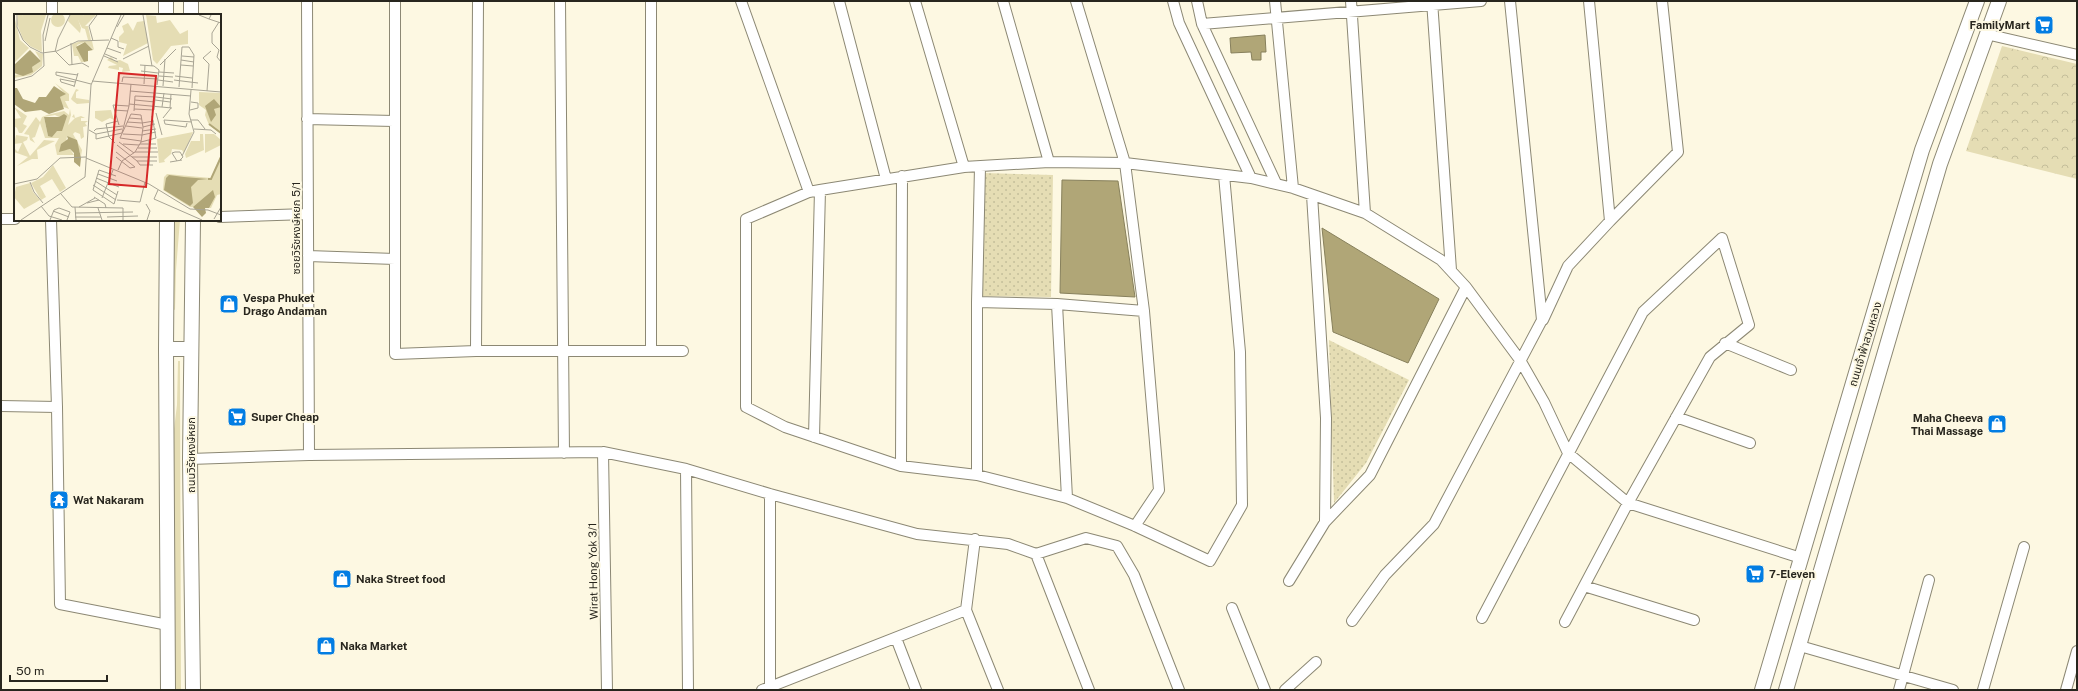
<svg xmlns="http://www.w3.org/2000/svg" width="2078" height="691" font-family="'Public Sans','Noto Sans Thai',sans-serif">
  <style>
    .grass { fill: #e5ddb4 }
    .forest { fill: url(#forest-crowns) }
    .park { fill: url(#park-dots) }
    .water { fill: #b0a677; stroke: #87805c }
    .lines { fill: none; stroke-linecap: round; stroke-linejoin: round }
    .street-casing { stroke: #8c8874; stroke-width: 12 }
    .secondary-casing { stroke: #8c8874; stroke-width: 16 }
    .street { stroke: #fff; stroke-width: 10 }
    .secondary { stroke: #fff; stroke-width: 14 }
    .labels { text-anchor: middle; stroke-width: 4; stroke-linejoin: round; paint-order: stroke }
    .poi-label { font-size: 11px; font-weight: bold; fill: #28261e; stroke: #fdf8e2; text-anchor: start }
    .street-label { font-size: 11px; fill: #28261e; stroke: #fdf8e2 }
    .inset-river { fill: none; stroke: #b0a677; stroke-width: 2 }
    .inset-road { fill: none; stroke: #a8a494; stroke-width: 1 }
    .view { fill: #d62828; fill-opacity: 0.15; stroke: #d62828; stroke-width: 2 }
    .inset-edge { fill: none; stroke: #28261e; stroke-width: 2 }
  </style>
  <defs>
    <pattern id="forest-crowns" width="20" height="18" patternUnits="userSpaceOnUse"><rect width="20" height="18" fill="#e5ddb4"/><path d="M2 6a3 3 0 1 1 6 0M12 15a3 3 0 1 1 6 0" fill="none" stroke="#c4be9a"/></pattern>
    <pattern id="park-dots" width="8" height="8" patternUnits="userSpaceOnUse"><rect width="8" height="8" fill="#e5ddb4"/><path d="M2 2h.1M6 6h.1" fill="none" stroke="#c4be9a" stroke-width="1.8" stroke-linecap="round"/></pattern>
  </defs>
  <rect width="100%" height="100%" fill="#fdf8e2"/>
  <path class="grass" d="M173,220H180L176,270L175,310L173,309Z
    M178,361H180L181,690H174L173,437L177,405Z"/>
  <path class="forest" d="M2002,46L2077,64V179L1966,151Z"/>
  <path class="park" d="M984,173L1053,175L1051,297L982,296Z
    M1329,340L1409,380L1366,463L1334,503Z"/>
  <path class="water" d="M1265,35L1266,52H1261V60H1252L1251,52L1231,53L1230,38Z
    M1062,180L1118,181L1135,297L1060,293Z
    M1322,228L1439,299L1408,363L1333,332Z"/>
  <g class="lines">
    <defs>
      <path id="street" d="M307,1L309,455
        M395,1V354L476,351H683
        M560,1L564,453
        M651,1V351
        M741,1L809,192
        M839,1L886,179
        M915,1L964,167
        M1003,1L1049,162
        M1076,1L1125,163L1144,311L1159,490L1135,526
        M1173,1L1179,23L1251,178
        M1197,1L1202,24L1276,183
        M1275,1L1293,188
        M1351,1L1365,213
        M1432,1L1451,270
        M52,15V1
        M1202,24L1481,1
        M1986,34L2077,55
        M307,119L394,121
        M1224,175L1240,352L1242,505L1210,561L1135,526L1067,498L977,475L901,466L785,427L746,407V219L809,192L820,190L964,167L1049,162L1125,163L1251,178L1293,188L1365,213L1441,260L1466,287L1520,360L1544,402L1568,453L1628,503L1801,558
        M1312,195L1326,418L1325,522
        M220,217L307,214
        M1,219H15
        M51,220L57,407L60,604L168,625
        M1610,221L1678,152L1662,1
        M308,256L395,259
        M977,302L1057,304L1144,311
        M1057,304L1067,498
        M1543,320L1568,266L1610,221L1589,1
        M1725,343L1791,370
        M476,351L478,1
        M1,406L57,407
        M1676,417L1750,443
        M814,437L820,190
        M603,452L607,690
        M190,459L309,455L603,452L686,469L770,494L917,534L1008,544L1036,554L1086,538L1117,546L1134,575L1179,690
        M901,466L902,176
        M686,469L688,690
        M977,475V302L980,167
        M770,494V686
        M975,539L966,610L998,690
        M1036,554L1089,690
        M1289,581L1325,522L1370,475L1466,287
        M1584,586L1694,620
        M1232,608L1265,690
        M1482,618L1643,312L1722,238L1749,325L1710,357L1628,503L1565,622
        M1352,621L1385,575L1434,524L1542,320L1510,1
        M896,638L916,690
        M1800,646L1953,690
        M762,690L966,610
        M1285,690L1316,662
        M1899,690L1929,580
        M1983,690L2024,547
        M2066,690L2077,651"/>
      <path id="secondary" d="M166,1V15
        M191,1V15
        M167,220L166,349L168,690
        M193,220L190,459L193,690
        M166,349H191
        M1762,690L1922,150L1977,1
        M1786,690L1940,164L1999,1"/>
    </defs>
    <use href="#street" class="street-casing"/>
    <use href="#secondary" class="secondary-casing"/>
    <use href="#street" class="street"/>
    <use href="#secondary" class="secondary"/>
  </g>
  <defs>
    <symbol id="supermarket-square" viewBox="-11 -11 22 22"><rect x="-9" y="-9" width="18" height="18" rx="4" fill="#027de3" stroke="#fdf8e2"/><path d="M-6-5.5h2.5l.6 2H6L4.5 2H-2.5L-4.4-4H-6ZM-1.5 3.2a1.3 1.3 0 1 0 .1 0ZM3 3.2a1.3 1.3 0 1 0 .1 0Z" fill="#fff"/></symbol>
    <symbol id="shop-square" viewBox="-11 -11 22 22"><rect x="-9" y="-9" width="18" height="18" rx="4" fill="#027de3" stroke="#fdf8e2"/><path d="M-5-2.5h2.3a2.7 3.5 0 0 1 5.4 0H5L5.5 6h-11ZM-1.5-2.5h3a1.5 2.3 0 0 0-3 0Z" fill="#fff"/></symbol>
    <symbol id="temple-square" viewBox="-11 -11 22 22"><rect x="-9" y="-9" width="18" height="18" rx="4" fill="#027de3" stroke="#fdf8e2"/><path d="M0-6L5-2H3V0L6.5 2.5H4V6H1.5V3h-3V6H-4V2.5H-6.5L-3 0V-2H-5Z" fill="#fff"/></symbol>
  </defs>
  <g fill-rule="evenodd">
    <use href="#supermarket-square" x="2033" y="14" width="22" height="22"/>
    <use href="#shop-square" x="218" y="293" width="22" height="22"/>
    <use href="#supermarket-square" x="226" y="406" width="22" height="22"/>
    <use href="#shop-square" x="1986" y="413" width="22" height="22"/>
    <use href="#temple-square" x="48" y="489" width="22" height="22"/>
    <use href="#supermarket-square" x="1744" y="563" width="22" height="22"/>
    <use href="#shop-square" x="331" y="568" width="22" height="22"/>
    <use href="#shop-square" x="315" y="635" width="22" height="22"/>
  </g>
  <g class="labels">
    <g class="poi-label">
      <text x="2030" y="29" text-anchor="end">FamilyMart</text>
      <text x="243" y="302">Vespa Phuket<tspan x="243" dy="13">Drago Andaman</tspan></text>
      <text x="251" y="421">Super Cheap</text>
      <text x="1983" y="422" text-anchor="end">Maha Cheeva<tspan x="1983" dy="13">Thai Massage</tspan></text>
      <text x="73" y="504">Wat Nakaram</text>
      <text x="1769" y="578">7-Eleven</text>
      <text x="356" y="583">Naka Street food</text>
      <text x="340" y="650">Naka Market</text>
    </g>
    <g class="street-label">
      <text transform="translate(296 228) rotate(-90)" y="4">ซอยวิรัชหงษ์หยก 5/1</text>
      <text transform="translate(1865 344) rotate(-73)" y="4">ถนนเจ้าฟ้าสวนหลวง</text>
      <text transform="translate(191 455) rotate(-90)" y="4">ถนนวิรัชหงษ์หยก</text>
      <text transform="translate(593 571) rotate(-91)" y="4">Wirat Hong Yok 3/1</text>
    </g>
  </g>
  <g transform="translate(14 14)">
    <rect width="207" height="207" fill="#fdf8e2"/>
    <path d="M37 6a7 7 0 1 1 14 0a7 7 0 1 1-14 0ZM8,1H32L27,17L28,38L16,32L9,25L13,13ZM70,1H82L71,12H74L77,26H74L71,15L68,14L63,4ZM132,1L142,2L143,9L156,6L166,20L174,16V30L157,32L143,50L139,46ZM130,7L134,29L109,42L113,30L105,28V23L110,18L108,12L114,9L119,17L123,8ZM39,151L52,174L46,178L38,165L26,172L32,183L27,186L17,169L29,163ZM16,169L19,178L26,186L10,195L0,183L2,173Z" fill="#e5ddb4"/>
    <path d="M0,1L6,26L15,34L0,49ZM4,1H8L13,9V20L9,25L3,10ZM56,1H70L64,5L67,14L66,19L54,7ZM67,27H78L80,36L71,28L63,31L70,48H67L64,42H60L58,30ZM21,37L29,40L28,52L17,61L0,64V61L18,58V53L27,47ZM97,43L101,47L106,46L114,50L116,57L108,58L109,54L105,53V56L94,54L95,52L103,51L93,46ZM41,69L55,80V87H51L55,95L47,92L46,83L51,80ZM62,75L65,76L62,78V84L75,86V89L63,90L59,87L57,85ZM0,93L13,102L9,110L13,112L8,119H5L3,114L0,112V105L7,104ZM56,95L57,101L54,111L61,104L58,103L60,100L61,104L67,102L71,104H67V107H74L71,109L73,112L69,113L70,123L67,125L66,120L61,118L59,120L68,136L67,142L63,130L53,122L51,136L56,135L60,141H43L41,131L45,124H31L26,109L21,123L18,124L21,129L16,126L15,121L10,120L22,103L26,108L28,103L33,101L50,97L55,101ZM41,101L45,103L34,122L30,103ZM97,96L100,106L96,104L88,108L81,104V97ZM179,118L170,139L168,136L158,135L157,140L150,146L151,148L145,149L143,125ZM186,120H189L190,136L172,144L171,140L177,127H186ZM191,120H200L207,126V131L191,139ZM2,121L14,123L13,126L9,128L16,142L30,126L41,127L23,136L24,145H18L3,152L14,143L0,138V134L4,138L8,129L0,130Z" fill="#e5ddb4" fill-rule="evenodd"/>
    <path d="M185,78L207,79V120L195,111L191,101L192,96L185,91ZM207,141V180L203,181L197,194L176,193L149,176L150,163L153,160L197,164Z" fill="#e5ddb4"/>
    <path d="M71,28L79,36L74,37V47L70,48L62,33ZM16,36L27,47L18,53L19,58L9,62L0,59V51ZM40,72L52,80L46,83L50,95L35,100L27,96L11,98L0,90V74H3L9,85L21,89L25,83H32ZM200,85L207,93L200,95L202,101L197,108L191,92ZM50,100L53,102L48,117H43L38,123L34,122L30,103H45ZM53,122L63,126L67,144L66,153L60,148V139L56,135L45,138L47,130L54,125ZM155,161L170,163L194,165L184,166L177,173L179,189L176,192L150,176L152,164ZM199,176L201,183L195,194H191L192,199L188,203L179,193Z" fill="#b0a677"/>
    <path class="inset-river" d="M195,110L207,119M194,165H197L207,143"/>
    <path class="inset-road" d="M3,1V13L9,26L16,33L28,39L43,37L64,27L95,26M129,1L138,52M185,1L195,5L197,1M195,5L207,9M205,8L198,19V29L205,36L203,43L207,48M103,13L110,1M97,24L104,27V33L110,35M31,27L36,4M79,27L75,12L83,1M57,29L58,51M93,34L107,39M41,38L44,25L56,1M42,38L55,51L68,49L75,53M91,40L103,45M90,42L104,48M168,42L180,43M109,45L135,32M167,46L180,48M126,51L140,52L145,56L143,71M146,51L162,35M167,51L179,52M127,57L144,59M42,58V61L77,70M42,58L64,61M145,58L160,59M145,62L159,63M161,62L178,64M46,65L47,68L60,72M46,65L61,68M144,66L159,68M160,66L184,69M0,67L18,62L30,52L29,21L34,1M78,67L207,78M108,68L109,63L144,65M130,70L131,51M149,72L151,45M60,73L64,59M165,73L168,33H175L180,41L178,74M116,77L177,82M193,77L195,50L189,44L197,37M142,83L158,85M121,86L141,88M141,86L156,88M115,90L158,94M148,93L150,79M156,94L157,80M120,95L140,96L142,73M100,96L114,97M176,96L184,94V89L177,88M120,97L121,82L142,83M142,99L148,121M115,104L128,105M149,104L157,94M177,106H184L191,115M113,108L128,109M128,109L140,107M173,109L172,113L151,110L150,106L178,108M105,111L99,91L115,92M112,112L128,114M129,113L141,110M180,115L197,116L202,120M75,116L82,120L108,115M80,117L82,115L109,112M128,117L142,115M82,120V125L108,119L115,92L117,70M109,120L128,121L142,118M105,128L120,139M127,128L142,124L138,102M101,129L95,123L92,110L104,107M109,130L125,131M126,130H142M103,131L118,143H143M124,134H143M121,138H144M168,142L180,118L175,100L177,76M102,143L116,154L121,153L102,138M118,143L123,147H143M72,144L135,170L176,195L194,196L207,201M123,147L126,151H139M163,147L158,139L161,138H166L169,143L166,146M156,148L168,146M135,151V126M104,156L108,147L121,138L127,128L128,121L129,113L127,101L117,100L106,124L127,127M84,160L103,167M102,162L85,156L79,176L100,190L104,177M82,164L105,173M81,167L103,181M16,168L20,178L29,189M0,170L23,165L46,144L72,143M79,171L102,186M144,176L140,185L188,206M47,180L58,193L109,194V206M80,183L91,190L92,194M88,184L99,156M103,186L126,188L131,168M73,189L85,186M132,190L136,197L133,206M27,192L35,202L48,206M61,193L62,206M65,193L81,184M84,194L88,206M39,197L55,203M61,199L119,198M61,203H87M93,203L124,202M200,205L207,193M7,206L71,163L77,71L107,1M36,206L40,196L45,194L56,198L53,206"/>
    <path class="view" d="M105,59L142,62L132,173L95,170Z"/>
    <rect width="207" height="207" class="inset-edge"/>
  </g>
  <rect width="2078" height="691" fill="none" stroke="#28261e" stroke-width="4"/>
  <path d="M10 675v6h97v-6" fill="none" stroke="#28261e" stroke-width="2"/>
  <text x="16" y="675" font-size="12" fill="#28261e" stroke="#fdf8e2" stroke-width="3" paint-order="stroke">50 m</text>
</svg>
